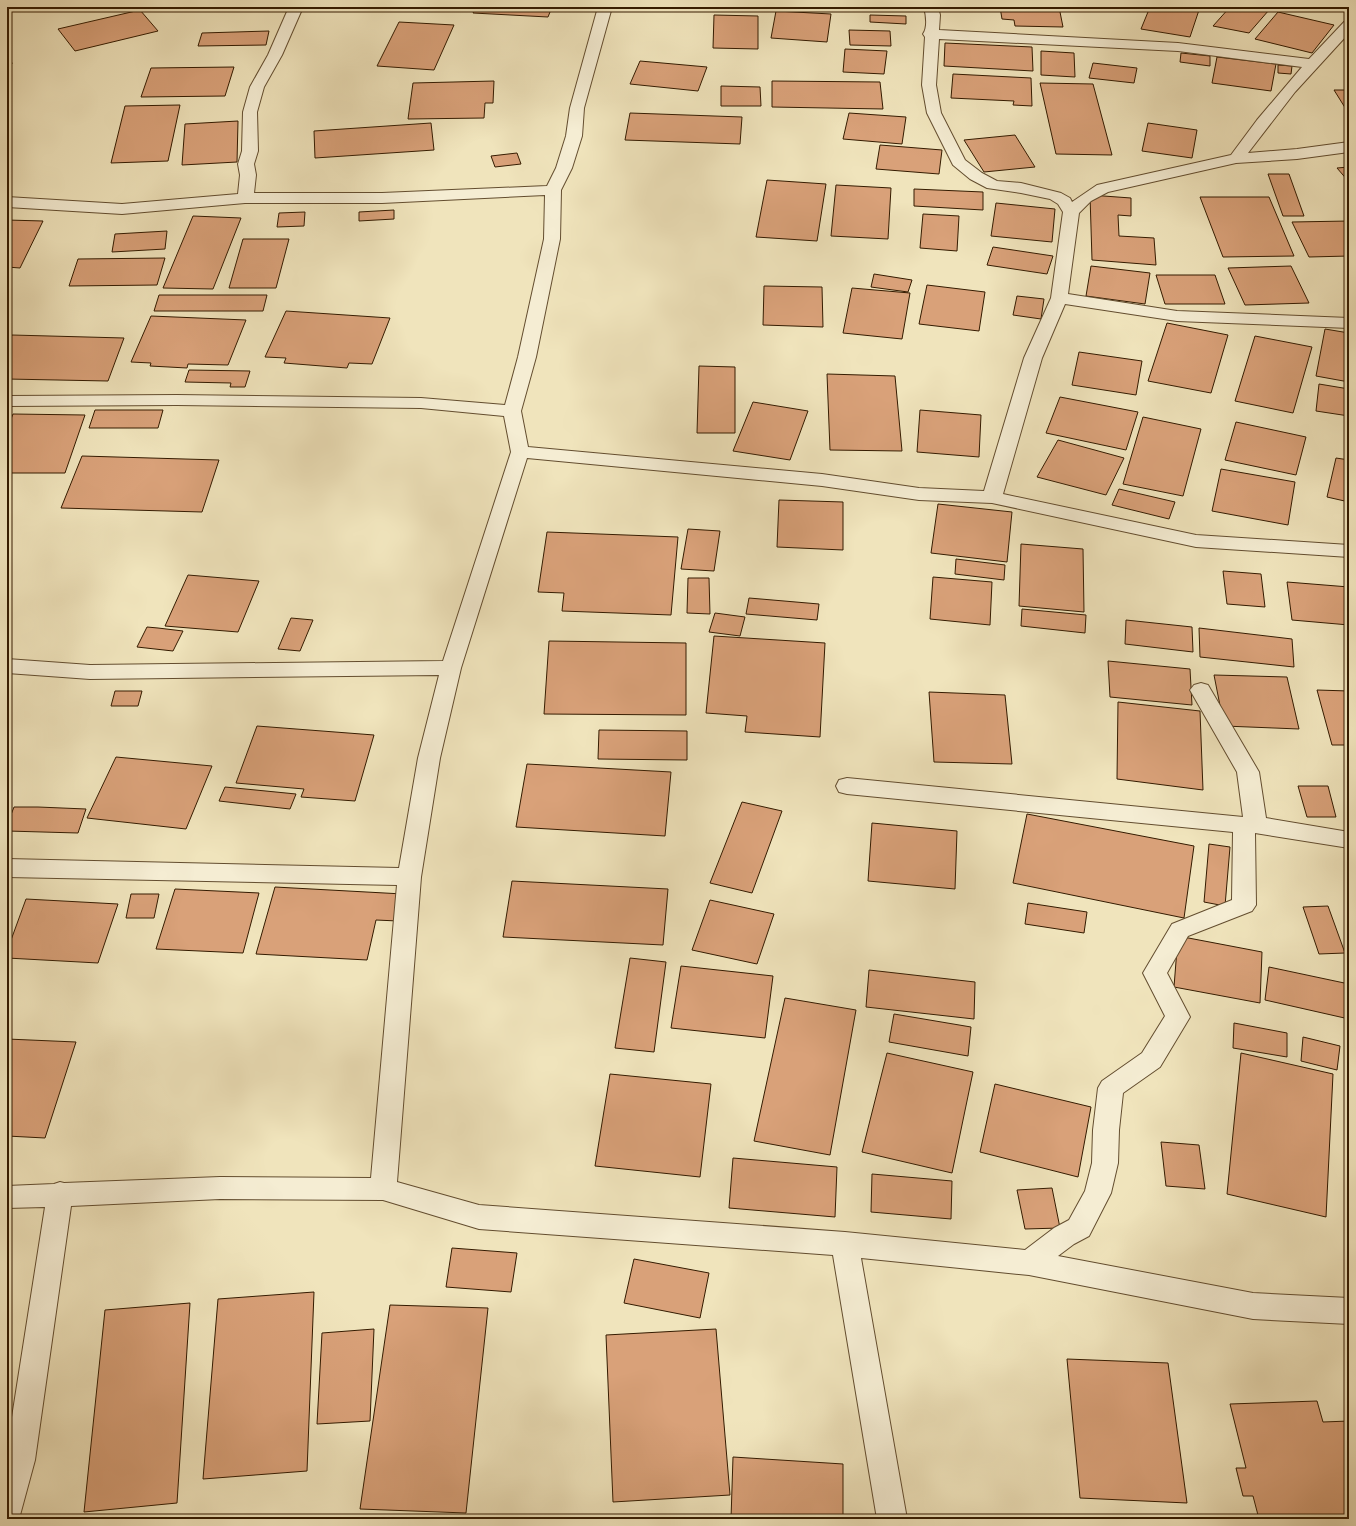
<svg xmlns="http://www.w3.org/2000/svg" width="1356" height="1526" font-family="Vollkorn,serif">
  <style>
    .building { fill: #d9a179; stroke: #341b00 }
    .lines { fill: none; stroke-linecap: round; stroke-linejoin: round }
    .minor-casing { stroke: #634d2f; stroke-width: 2 }
    .minor { fill: #f5edd3; fill-rule: evenodd }
  </style>
  <rect width="100%" height="100%" fill="#f0e4bc"/>
  <filter id="stains"><feTurbulence type="fractalNoise" baseFrequency=".005" numOctaves="4"/><feColorMatrix values="0 0 0 0 .2 0 0 0 0 .09 0 0 0 0 .02 0 0 0 .5 -.17"/></filter>
  <radialGradient id="worn" r=".72"><stop offset=".6" stop-color="#630" stop-opacity="0"/><stop offset="1" stop-color="#630" stop-opacity=".3"/></radialGradient>
  <path class="building" d="M476,7H552L548,17L473,13Z
    M1000,7H1059L1063,27L1015,26L1014,20L1002,19Z
    M1150,7H1200L1190,37L1141,29Z
    M1230,7H1259L1269,10L1249,33L1213,26Z
    M140,10L158,31L75,51L58,29Z
    M776,11L831,14L827,42L771,38Z
    M1278,12L1334,25L1312,53L1255,39Z
    M714,15L758,16V49L713,48Z
    M870,15L906,16V24L870,22Z
    M399,22L454,25L434,70L377,66Z
    M849,30L890,31L891,46L850,45Z
    M269,31L266,45L198,46L202,33Z
    M7,40L12,64L7,65Z
    M945,43L1032,47L1033,71L944,66Z
    M845,49L887,51L884,74L843,72Z
    M1041,51L1074,53L1075,77L1041,75Z
    M1181,53L1210,56V66L1180,62Z
    M1217,57L1276,64L1271,91L1212,83Z
    M640,61L707,67L698,91L630,84Z
    M1093,63L1137,68L1134,83L1089,78Z
    M1278,65L1292,66L1291,74L1278,73Z
    M234,67L225,96L141,97L151,68Z
    M953,74L1031,78L1032,106L1013,105L1014,101L951,98Z
    M494,81L493,103H485L484,118L408,119L413,83Z
    M772,81L880,82L883,109L772,107Z
    M1040,83L1093,84L1112,155L1056,154Z
    M721,86L760,87L761,106H721Z
    M1334,90H1349V114Z
    M180,105L168,161L111,163L125,106Z
    M630,113L742,117L740,144L625,140Z
    M849,113L906,117L902,144L843,139Z
    M238,121L237,162L182,165L185,124Z
    M431,123L434,150L315,158L314,131Z
    M1148,123L1197,130L1192,158L1142,151Z
    M1015,135L1035,167L984,172L964,140Z
    M880,145L942,150L939,174L876,169Z
    M517,153L521,164L495,167L491,156Z
    M1349,167V182L1337,168Z
    M1268,174H1289L1304,216H1283Z
    M767,180L826,184L817,241L756,237Z
    M836,185L891,188L888,239L831,236Z
    M914,189L983,192V210L914,206Z
    M1090,195L1131,198V216L1118,215L1119,236L1154,238L1156,265L1092,260Z
    M1200,197H1269L1294,256L1223,257Z
    M996,203L1055,209L1052,242L991,236Z
    M394,210V219L359,221V212Z
    M305,212L304,226L277,227L279,213Z
    M923,214L959,216L957,251L920,248Z
    M193,216L241,218L213,289L163,288Z
    M7,220L43,221L20,268L7,267Z
    M1349,221V256L1309,257L1292,222Z
    M167,231L165,249L112,252L115,234Z
    M243,239H289L276,288H229Z
    M993,247L1053,256L1047,274L987,265Z
    M165,258L157,285L69,286L78,259Z
    M1091,266L1150,273L1145,304L1086,296Z
    M1291,266L1309,303L1245,305L1228,268Z
    M874,274L912,280L908,292L871,287Z
    M1156,275H1215L1225,304H1165Z
    M927,285L985,292L979,331L919,324Z
    M764,286L822,287L823,327L763,325Z
    M852,288L910,293L902,339L843,333Z
    M159,295H267L263,311H154Z
    M1017,296L1044,299L1041,319L1013,315Z
    M286,311L390,318L372,364L349,363L347,368L284,363L286,358L265,357Z
    M151,316L246,320L228,365L188,364L187,368L150,366L151,363L131,362Z
    M1167,323L1228,335L1211,393L1148,381Z
    M1325,329L1349,333V382L1316,376Z
    M12,335L124,338L108,381L7,379V346Z
    M1255,336L1312,347L1293,413L1235,401Z
    M1079,352L1142,361L1136,395L1072,385Z
    M699,366L735,367V433H697Z
    M189,370L250,371L245,387H230L231,383L185,382Z
    M827,374L895,376L902,451L830,450Z
    M1319,384L1349,389V416L1316,411Z
    M1060,397L1138,412L1126,450L1046,433Z
    M753,402L808,411L790,460L733,451Z
    M95,410H163L158,428H89Z
    M920,410L981,415L979,457L917,452Z
    M13,414L85,415L65,473H7V429Z
    M1143,417L1201,429L1183,496L1123,484Z
    M1236,422L1306,437L1296,475L1225,460Z
    M1058,440L1124,458L1106,495L1037,477Z
    M82,456L219,460L202,512L61,508Z
    M1336,458L1349,460V502L1327,497Z
    M1221,469L1295,482L1288,525L1212,511Z
    M1119,489L1175,502L1169,519L1112,505Z
    M779,500L843,502V550L777,547Z
    M938,504L1012,512L1007,562L931,553Z
    M688,529L720,531L714,571L681,569Z
    M547,532L678,537L671,615L562,611L564,593L538,592Z
    M1021,544L1083,549L1084,612L1019,606Z
    M956,559L1005,565L1004,580L955,574Z
    M1223,571L1261,574L1265,607L1227,604Z
    M188,575L259,581L238,632L165,626Z
    M933,577L992,582L990,625L930,619Z
    M688,578H709L710,614L687,613Z
    M1287,582L1349,587V625L1292,620Z
    M749,598L819,604L817,620L746,614Z
    M1022,609L1086,615L1085,633L1021,626Z
    M715,613L745,617L740,636L709,632Z
    M291,618L313,620L300,651L278,649Z
    M1126,620L1192,627L1193,652L1125,644Z
    M147,627L158,628L183,631L173,651L137,647Z
    M1199,628L1292,639L1294,667L1200,657Z
    M714,636L825,643L820,737L745,732L747,716L706,713Z
    M549,641L686,643V715L544,714Z
    M1108,661L1190,669L1192,705L1110,697Z
    M1214,675L1287,677L1299,729L1224,726Z
    M1317,690L1349,691V745H1332Z
    M115,691H142L138,706H111Z
    M929,692L1005,695L1012,764L934,762Z
    M1118,702L1200,711L1203,790L1117,779Z
    M257,726L374,735L355,801L301,797L304,789L236,783Z
    M599,730L687,731V760L598,759Z
    M116,757L212,766L186,829L87,818Z
    M527,764L671,772L665,836L516,827Z
    M1298,786H1328L1336,817H1307Z
    M225,787L296,794L290,809L219,801Z
    M742,802L782,811L752,893L710,883Z
    M14,807H38L86,809L78,833L7,831V825Z
    M1027,814L1194,846L1184,918L1013,883Z
    M872,823L957,831L955,889L868,881Z
    M1209,844L1230,847L1225,906L1204,902Z
    M512,881L668,889L663,945L503,937Z
    M275,887L403,894L398,921L376,920L367,960L256,954Z
    M175,889L259,893L243,953L156,949Z
    M131,894H159L154,918H126Z
    M26,899L118,904L98,963L7,958V951Z
    M710,900L774,914L757,964L692,950Z
    M1028,903L1087,912L1084,933L1025,924Z
    M1328,906L1345,953L1319,954L1303,907Z
    M1178,936L1262,952L1260,1003L1174,987Z
    M630,958L666,962L654,1052L615,1048Z
    M681,966L773,976L765,1038L671,1028Z
    M1269,967L1349,984V1019L1265,1000Z
    M869,970L975,982L974,1019L866,1007Z
    M785,998L856,1010L830,1155L754,1141Z
    M894,1014L971,1027L968,1056L889,1042Z
    M1234,1023L1287,1033V1057L1233,1048Z
    M1303,1037L1340,1046L1337,1070L1301,1061Z
    M7,1039L76,1042L45,1138L7,1136Z
    M887,1053L973,1072L952,1173L862,1152Z
    M1241,1053L1333,1074L1326,1217L1227,1194Z
    M610,1074L711,1084L700,1177L595,1166Z
    M995,1084L1091,1107L1078,1177L980,1152Z
    M1161,1142L1199,1145L1205,1189L1166,1186Z
    M733,1158L837,1167L835,1217L729,1208Z
    M872,1174L952,1181L951,1219L871,1212Z
    M1052,1188L1060,1228L1025,1229L1017,1190Z
    M452,1248L517,1253L511,1292L446,1287Z
    M634,1259L709,1273L700,1318L624,1303Z
    M11,1290L7,1353V1291Z
    M314,1292L307,1471L203,1479L218,1299Z
    M190,1303L177,1503L84,1512L105,1310Z
    M390,1305L488,1308L466,1513L360,1509Z
    M374,1329L370,1421L317,1424L322,1333Z
    M716,1329L730,1495L613,1502L606,1335Z
    M1067,1359L1168,1363L1187,1503L1080,1498Z
    M1317,1401L1323,1422L1349,1421V1519H1259L1253,1496H1243L1236,1468H1246L1230,1404Z
    M733,1457L843,1464V1519H731Z"/>
  <g class="lines">
    <defs>
      <path id="minor" d="M289,7H303L282,55L264,87L257,112L258,151L254,164L256,175L254,193H382L547,186L556,168L566,136L570,108L598,7H612L584,108L582,136L572,168L561,190L560,239L536,357L521,411L528,447L822,474L919,488L984,491L1024,358L1051,298L1063,212L1058,204L1050,199L1021,193L987,188L970,179L953,165L927,113L922,85L925,37L923,34C928,27 926,15 924,7H938L940,15L939,30L1178,43L1309,59L1344,22L1349,21V33L1295,92L1248,153L1297,149L1349,142V152L1297,159L1236,163L1108,192L1091,201L1079,213L1068,294L1177,311L1349,318V328L1177,321L1065,304L1042,358L1003,494L1196,535L1349,545V557L1196,547L992,503L919,500L822,486L527,458L461,668L440,758L421,877L397,1182L479,1205L845,1232L1025,1250L1054,1228L1069,1220L1085,1191L1092,1163L1093,1130L1098,1088L1102,1081L1142,1053L1165,1016L1143,973L1172,924L1232,900L1233,832L847,794L839,792L836,786L839,780L847,778L1243,817L1237,772L1190,690L1194,685L1201,683L1208,685L1259,772L1266,818L1349,832V848L1255,833L1256,905L1252,911L1188,936L1167,973L1190,1017L1160,1067L1123,1093L1119,1130L1118,1163L1111,1193L1089,1236L1074,1244L1058,1256L1253,1293L1349,1298V1324L1253,1319L1029,1275L861,1258L907,1519H877L833,1255L479,1229L383,1200L220,1199L71,1206L35,1460L19,1519H7V1449L45,1207L7,1208V1186L54,1184L60,1182L64,1183L220,1177L371,1178L397,885L7,877V859L399,868L418,758L439,675L90,679L7,673V659L90,665L443,661L511,452L504,416L421,408L177,405L7,406V396L177,395L421,398L505,405L518,357L544,239L545,195L382,203H245L122,214L7,207V197L122,204L238,194L240,175L238,164L242,151L243,112L250,87L268,55ZM939,39L1178,51L1302,67L1257,120L1231,155L1097,185L1072,202L1070,198L1061,193L1021,183L997,181L982,173L965,160L941,113L936,85Z"/>
    </defs>
    <use href="#minor" class="minor-casing"/>
    <use href="#minor" class="minor"/>
  </g>
  <rect width="1356" height="1526" fill="none" stroke="#f0e4bc" stroke-width="24"/>
  <rect x="8" y="8" width="1340" height="1510" fill="none" stroke="#341b00" stroke-width="2"/>
  <rect x="12" y="12" width="1332" height="1502" fill="none" stroke="#341b00"/>
  <rect width="100%" height="100%" filter="url(#stains)"/>
  <rect width="100%" height="100%" fill="url(#worn)"/>
</svg>
